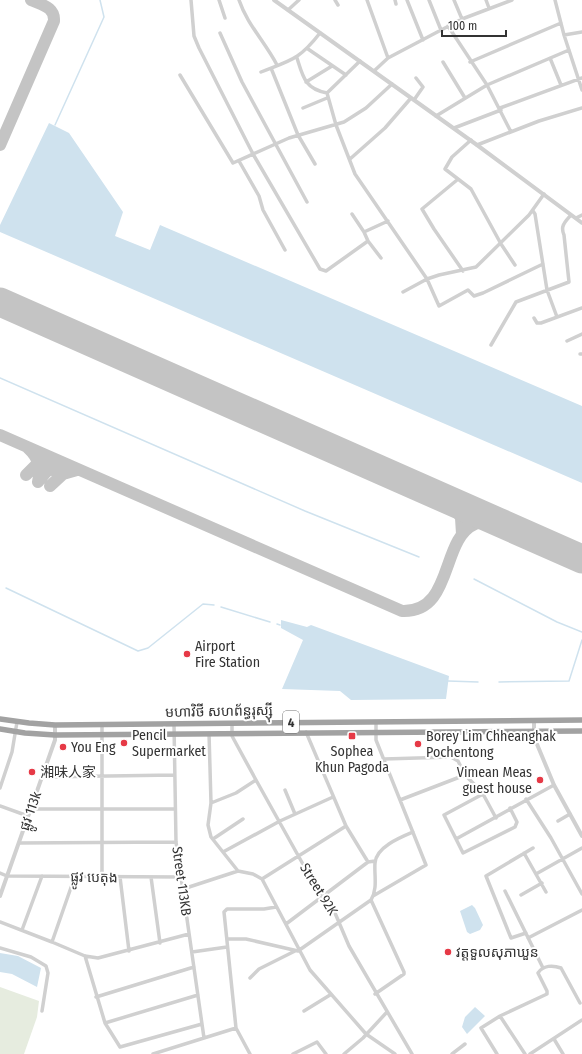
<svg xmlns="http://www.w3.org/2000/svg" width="582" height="1054" font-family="'Fira Sans Condensed','Noto Sans SC','Noto Sans Khmer',sans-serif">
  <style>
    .green { fill: #e6ecdf }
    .water { fill: #cfe2ee }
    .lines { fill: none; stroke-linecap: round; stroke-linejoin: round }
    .stream { stroke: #cfe2ee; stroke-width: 1.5 }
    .taxiway { stroke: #c4c4c4; stroke-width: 12 }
    .runway { stroke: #c4c4c4; stroke-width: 29 }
    .minor { stroke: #d0d0d0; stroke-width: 3.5 }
    .tertiary { stroke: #d0d0d0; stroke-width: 4 }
    .trunk { stroke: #a2a2a2; stroke-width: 5.5 }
    .poi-dot { fill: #e63946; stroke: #fff; stroke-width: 1.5 }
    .labels { text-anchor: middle; stroke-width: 4; stroke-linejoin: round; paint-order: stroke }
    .shield { fill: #fff; stroke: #707070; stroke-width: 1 }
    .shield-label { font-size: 13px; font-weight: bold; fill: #333 }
    .poi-label { font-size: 14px; fill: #333; stroke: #fff; text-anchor: start }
    .street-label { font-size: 14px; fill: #333; stroke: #fff }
  </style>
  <rect width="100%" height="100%" fill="#fff"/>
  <path class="green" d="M0,987L39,1001L37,1017L24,1054H0Z"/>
  <path class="water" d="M49,123L69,133L123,212L115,236L150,250L160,225L582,406V483L0,232V225Z
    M281,620L307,627L311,625L449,676L446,699L351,700L340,691L282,689L303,640L281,628Z
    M472,905L475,908L483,925L480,930L470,934L467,932L460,911Z
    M0,953L18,956L41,968L37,987L12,974L0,972Z
    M475,1007L485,1016L467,1034L462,1027L465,1017Z"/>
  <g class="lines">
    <path class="stream" d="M55,125L104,17L100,0
      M0,378L305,511L419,557
      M474,579L557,622L582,632
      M6,588L138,651L148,648L203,604L214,605
      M221,607L270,622
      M277,624L280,625
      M448,681L478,682
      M499,682L569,681L582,640"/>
    <path class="taxiway" d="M0,145L54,21C55,7 42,5 31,0
      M0,435L402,611C454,613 440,539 475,524C482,521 490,521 497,521
      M28,448C39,458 41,468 38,482
      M26,475L35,466L46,462
      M38,482L47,471L68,465
      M50,486L63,474L77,470
      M452,501L461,518L462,534"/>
    <path class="runway" d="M0,302L582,559"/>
    <path class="minor" d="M191,0L194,36L199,48L253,154L320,269L326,271L368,241L364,232
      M219,0L225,18
      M239,0C247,24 265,42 277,65
      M335,0L338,5
      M367,0L388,58
      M395,0L396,4
      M407,0L423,40
      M429,0L441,30
      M454,0L462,19
      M486,0L489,8
      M555,0L564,35L582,90
      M288,10L299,0
      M448,26L487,85L511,132
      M220,33L242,82L307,202
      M564,35L582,32
      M308,49L346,75
      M297,58C303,77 305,89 327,93
      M550,58L561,85
      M360,61L327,93L336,125L355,174L427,279L439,306L468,290L474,296L483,293L543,264
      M443,62L465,98
      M470,62L561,23
      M271,68L298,135L315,164
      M374,71L388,58L462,19L512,0
      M261,72C291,60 299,60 320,33
      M180,75L233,163L289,138L344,122L366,108L392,84
      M306,82L332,66
      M414,100L423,87L416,78
      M303,108L327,98
      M500,108L582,78
      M436,116L487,85L569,50
      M454,128L501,110
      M471,140L452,157L445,169L471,189L501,244L515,265
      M477,145L539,121L582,108
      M350,159L385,128L411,98
      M239,161L259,196L263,210L285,250
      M457,180L422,209L434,229L463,271
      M533,211L535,214L547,290L557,317
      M352,214L364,232L388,221
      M576,218L582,215
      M368,241L381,258
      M403,292L427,279L439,275L476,267L529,215L544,194
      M534,318L537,323H541L582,308
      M567,341L582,334
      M491,345L516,302L569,282L564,235C560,226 565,222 571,215
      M580,354H582
      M232,723V736L256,780L309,875L335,913L349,946L412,1054
      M174,724L176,842L204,1038
      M306,732L346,826L368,862
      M209,733L211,803L208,825L211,837L238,871
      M384,759L451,757L458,761L465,775L474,784
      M42,777L175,775
      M0,788L12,752L17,722
      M285,790L295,814
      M526,799L551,838L582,894
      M400,800L465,775
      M211,803L236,793L256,780
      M0,806L28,816
      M31,809H175
      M496,818L483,794L444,815L463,853L515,827L517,822L510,808
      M558,821L570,814
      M213,839L243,819
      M456,839L554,785
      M19,843L176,842
      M223,852L280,821L333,797
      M524,853L546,892
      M0,873L7,876L181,877
      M536,874L582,848
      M102,877V724
      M120,877L129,951
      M151,877L160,943
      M262,879L346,826
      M183,889L238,871L253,874L262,879L310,970L366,1034L395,1054
      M505,891L543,968
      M521,895L542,883
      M373,896L426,865L376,740V722
      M371,900L404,972V974L375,994
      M0,922L52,942L85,956L98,958L189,934
      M286,924L368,862L375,861
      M22,930L42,876
      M526,933L511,938L486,876L533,848
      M528,938L582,910
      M227,939H246L298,951L371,900C378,888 374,875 375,863C376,847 401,837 413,832
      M52,942L75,876
      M0,948L31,957L46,966L48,973L42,1011
      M192,952L227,947
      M85,956L105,1023L120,1047L202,1024
      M250,978L259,969L295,951
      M96,997L194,967
      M304,1011L330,995
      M500,1016L525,1054
      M105,1023L198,995
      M554,1039L563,1054
      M153,1054L236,1028
      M250,1054L236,1028L224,912L227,909H264L276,907
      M293,1054L317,1042L326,1054
      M344,1054L363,1038L387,1012
      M452,1054L465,1044
      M497,1054L481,1028L500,1016L547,994V991L538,973C543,965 553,965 561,968L580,1003
      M530,1054L582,1020"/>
    <path class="tertiary" d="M274,0L477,145L582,223
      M534,720V737L554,785L582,836
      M0,896L55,740V725"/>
    <path class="trunk" d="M0,719L29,723L55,725L582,720
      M0,729L25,733L55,735L582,731"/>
  </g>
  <g class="poi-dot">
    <circle cx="187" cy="654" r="4"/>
    <rect x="348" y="732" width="8" height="8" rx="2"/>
    <circle cx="124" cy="743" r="4"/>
    <circle cx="418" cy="744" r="4"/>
    <circle cx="63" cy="747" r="4"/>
    <circle cx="32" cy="772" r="4"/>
    <circle cx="540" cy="780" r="4"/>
    <circle cx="448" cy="952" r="4"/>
  </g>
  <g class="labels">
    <rect class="shield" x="283" y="711" width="16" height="22" rx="3"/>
    <g class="shield-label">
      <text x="291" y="727">4</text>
    </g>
    <g class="poi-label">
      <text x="195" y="651">Airport<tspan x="195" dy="16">Fire Station</tspan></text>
      <text x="132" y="740">Pencil<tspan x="132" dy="16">Supermarket</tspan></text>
      <text x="426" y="741">Borey Lim Chheanghak<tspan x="426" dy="16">Pochentong</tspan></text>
      <text x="71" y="752">You Eng</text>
      <text x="352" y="756" text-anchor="middle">Sophea<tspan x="352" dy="16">Khun Pagoda</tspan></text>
      <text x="40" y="777">湘味人家</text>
      <text x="532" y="777" text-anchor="end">Vimean Meas<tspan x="532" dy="16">guest house</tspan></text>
      <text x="456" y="957">វត្តទួលសុភាឃួន</text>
    </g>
    <g class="street-label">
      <text transform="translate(219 711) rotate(-1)" y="5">មហាវិថី សហព័ន្ធរុស្ស៊ី</text>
      <text transform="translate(30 811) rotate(-71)" y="5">ផ្លូវ 113k</text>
      <text transform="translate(94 877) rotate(1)" y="5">ផ្លូវ បេតុង</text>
      <text transform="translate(182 881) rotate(82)" y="5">Street 113KB</text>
      <text transform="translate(319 889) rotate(58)" y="5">Street 92K</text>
    </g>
  </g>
  <path d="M442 30v6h64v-6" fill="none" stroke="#333333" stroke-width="2"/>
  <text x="448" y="30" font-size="12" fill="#333333" stroke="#ffffff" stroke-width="3" paint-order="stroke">100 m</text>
</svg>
